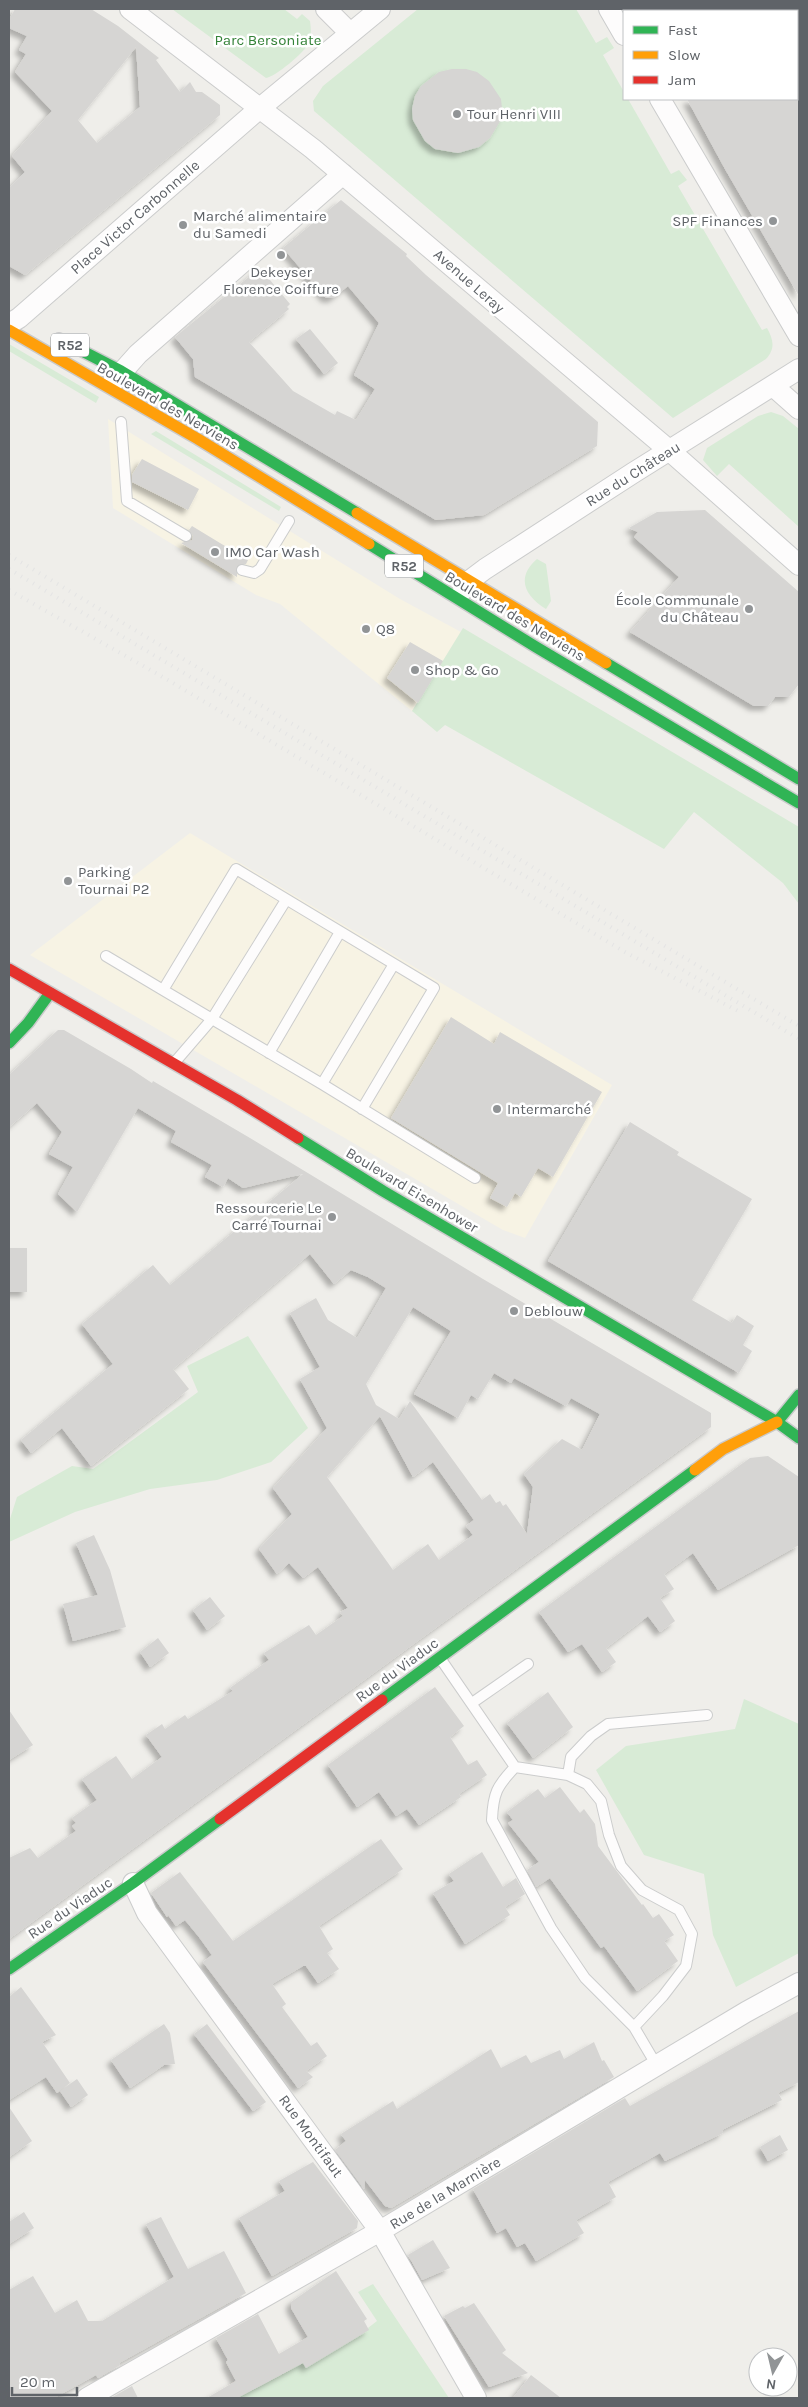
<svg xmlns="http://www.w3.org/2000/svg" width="808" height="2407" font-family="Karla,sans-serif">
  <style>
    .commercial { fill: #f7f3e4 }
    .education { fill: #e2e0da }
    .green { fill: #d8ebd6 }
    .building { fill: #d6d5d3; fill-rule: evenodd; filter: url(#shadow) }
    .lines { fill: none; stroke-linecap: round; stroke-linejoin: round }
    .lane-casing { stroke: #cbcccc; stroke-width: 12 }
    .street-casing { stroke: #cbcccc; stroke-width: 22 }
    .fast-casing { stroke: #cacacb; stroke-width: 14 }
    .slow-casing { stroke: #cacacb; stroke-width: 14 }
    .jam-casing { stroke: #cacacb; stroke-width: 14 }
    .lane { stroke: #fdfcfc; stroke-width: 10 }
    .street { stroke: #fdfcfc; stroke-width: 20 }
    .fast { stroke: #30b455; stroke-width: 11 }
    .slow { stroke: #ff9f0a; stroke-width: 11 }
    .jam { stroke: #e5322d; stroke-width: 11 }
    .rail { stroke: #e4e4e4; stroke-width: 4; stroke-dasharray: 1 6; stroke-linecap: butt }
    .poi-dot { fill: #919496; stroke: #fff; stroke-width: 2 }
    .labels { text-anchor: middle; stroke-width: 5; stroke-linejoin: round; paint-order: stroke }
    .shield { fill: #fff; stroke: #8f9295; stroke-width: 1 }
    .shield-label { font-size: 14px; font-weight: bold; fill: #5f6368 }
    .park-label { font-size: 15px; fill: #348238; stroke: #fff }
    .poi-label { font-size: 15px; fill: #5f6368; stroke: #fff; text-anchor: start }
    .street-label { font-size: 15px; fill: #5f6368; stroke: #fff }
  </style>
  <defs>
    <filter id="shadow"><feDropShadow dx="-4.5" dy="4.5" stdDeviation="2.5" flood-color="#0004"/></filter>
  </defs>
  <rect width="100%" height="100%" fill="#efeeea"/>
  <path class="commercial" d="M108,419L400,599L461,632L412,711L280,604L256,595L113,508Z
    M190,833L612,1085L525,1238L503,1230L30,955Z"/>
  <path class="education" d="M788,9H799V96L797,98V11H784Z"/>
  <path class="green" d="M172,9H284L297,19L302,14L310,21C311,29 312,37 308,44C305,52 275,77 266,78Z
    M418,9H576L596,43L607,37L614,48L603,55L624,92V99H628L671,174L679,170L687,180L678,186L762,330L767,328C773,339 776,348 766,359L673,418L314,111L313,101L323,86Z
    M9,344L99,397L96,403L9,351Z
    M771,412L783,416L799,429V527L729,464L717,476L703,460L707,448L758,416Z
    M156,431L281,507L279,511L151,434Z
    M537,559L546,564L551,601L546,609C524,596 516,577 537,559Z
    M463,628L799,827V904L783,883L694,812L664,849L445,725L437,732L412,711Z
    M248,1336L308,1428L271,1462L217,1480L150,1489L75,1512L9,1542V1522L17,1497L72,1466L93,1469L198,1392L187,1366Z
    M744,1699L799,1724V1953L736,1987L713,1935L704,1874L644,1855L596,1770L626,1746L735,1729Z
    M373,2284L449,2398H237L290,2370L288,2366L355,2338L377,2321L358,2292Z"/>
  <path class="building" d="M15,9H91L118,26L159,58L156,60L180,92L190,82L196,92H202L220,105V115L25,275L9,266V188L25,172L12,156L52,111L15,72L26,54L19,50L27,36L9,28V20ZM136,47L140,107L97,143L78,120Z
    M452,69H466L477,72L489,81L501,99L502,109V118L490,138L479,147L458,153L435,149L425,141L413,120L412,109L415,96L421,86L439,72Z
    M687,99H799V296L725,169Z
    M341,200L407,254L406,256L426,275L598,422L597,446L484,515L436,520L195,377L193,359L175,337L260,268L290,304L287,307L289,309L249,342L293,391L335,415L337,411L356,420L375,389L354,375L379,323L348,286L333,298H326L283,248Z
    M310,329L338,363L324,374L296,339Z
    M142,459L199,489L188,510L132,482V475Z
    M705,510L799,592V684L789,697H775L768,706H754L630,632L679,577L634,537L638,532L629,528L657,512Z
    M192,526L248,560L246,564L237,566V577L181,543L192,540L193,536L189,530Z
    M410,642L443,661L418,703L387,678Z
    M451,1017L494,1044L500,1032L602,1092L553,1177L538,1168L521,1197L515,1193L507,1207L490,1198L498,1183L391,1118Z
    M58,1030H64L131,1069L152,1083L153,1081L250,1138L483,1279L711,1413V1427L9,1939V1858L30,1848L38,1858L76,1831L72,1826L76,1823L72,1818L97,1800L82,1779L116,1756L132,1779L162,1757L146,1735L162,1724L165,1729L185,1715L188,1719L233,1691L230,1688L269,1660L264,1653L309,1625L316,1635L343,1616L340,1612L348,1608L318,1567L303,1578L289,1563L277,1574L259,1549L292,1514L273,1488L327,1428L300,1379L320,1367L290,1313L316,1298L328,1320L357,1338L386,1288L368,1277L351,1270L334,1284L310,1254L173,1369L189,1389L91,1466L62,1428L31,1453L21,1440L113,1364L82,1324L153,1265L170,1285L303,1174L243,1188L228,1178L223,1187L205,1177L212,1165L171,1142L176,1131L138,1108L77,1212L58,1194L73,1167L49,1154L62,1132L37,1103L9,1127V1075ZM413,1307L451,1331L414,1394L458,1418L471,1395L478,1399L494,1373L511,1383L514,1378L566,1406L571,1398L600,1414L582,1450L562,1439L524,1474L533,1487L527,1534L506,1504L503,1506L500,1501L496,1503L490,1494L482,1500L410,1401L399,1419L376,1405L366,1384ZM380,1416L413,1477L433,1462L474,1520L466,1526L473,1535L439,1560L428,1544L393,1570L327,1477Z
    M630,1122L679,1152L677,1155L752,1199L692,1300L732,1323L737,1315L754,1326L743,1345L752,1351L739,1373L548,1261Z
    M9,1248H27V1292H9Z
    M768,1456L799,1477V1545L718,1590L693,1553L664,1574L674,1589L660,1598L675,1621L660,1632L648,1616L606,1648L616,1662L602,1672L582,1644L568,1652L539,1612L750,1458Z
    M94,1535L110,1570L126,1627L73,1641L63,1604L98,1595L76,1543Z
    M210,1597L225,1616L207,1630L193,1610Z
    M158,1638L169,1653L150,1667L140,1652Z
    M435,1687L464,1726L450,1737L468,1765L477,1760L487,1775L459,1794L461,1797L419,1825L407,1809L396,1816L379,1792L357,1807L328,1765Z
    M548,1692L573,1727L533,1758L507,1723Z
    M9,1710L33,1745L9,1760Z
    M560,1787L580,1813L584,1809L595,1824L598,1846L642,1905L643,1904L653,1918L659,1914L674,1935L664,1941L678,1961L637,1991L604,1946L601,1948L550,1878L536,1887L527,1870L539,1862L508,1823L513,1820L507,1812L538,1789L545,1798Z
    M381,1839L403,1869L319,1926L333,1949L327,1953L339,1969L318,1983L306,1966H303L272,1984L286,2004L282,2007L311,2046L317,2042L327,2056L306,2071L313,2077L298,2088L203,1962L212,1955L199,1937L185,1920L176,1926L168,1915L167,1917L151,1893L180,1872L233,1941Z
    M482,1852L503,1887L516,1878L525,1894L505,1907L510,1915L465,1944L433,1893L454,1881L449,1874Z
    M21,1987L56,2035L42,2042L70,2083L57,2093L46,2077L9,2100V1997Z
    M799,2011V2082L778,2093L782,2100L722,2130L723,2133L665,2161L660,2153L608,2182L616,2197L576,2220L584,2233L536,2261L525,2243L517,2247L506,2228L497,2233L473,2189L625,2098L630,2106Z
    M164,2024L170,2033L175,2064L164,2065L130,2088L111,2060Z
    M207,2024L266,2102L253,2111L194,2034Z
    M594,2042L602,2061L604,2060L614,2077L391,2208L385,2206L365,2180L364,2189L335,2150L346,2141L341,2134L393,2101L397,2109L491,2049L501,2068L526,2055L531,2063L560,2050L564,2059Z
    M77,2079L88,2095L71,2107L60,2091Z
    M9,2107L32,2141L9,2157Z
    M780,2135L788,2150L768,2161L760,2147Z
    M313,2162L358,2221L357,2228L272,2276L239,2218L285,2191L279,2181Z
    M24,2212L34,2228L9,2244V2222Z
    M161,2217L188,2269L224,2251L246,2293L119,2363L120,2365L98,2378L96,2375L54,2398H9V2290L33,2276L55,2313L77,2300L88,2321H102L174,2277L146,2224Z
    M433,2240L450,2268L422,2280L408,2255Z
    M336,2271L367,2319L364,2321L369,2330L306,2368L303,2363L237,2398H207L236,2381L226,2362L228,2360L216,2338L258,2314L279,2354L308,2337L291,2308V2302Z
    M474,2303L506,2350L502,2353L528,2373L489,2387L444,2316L463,2306L465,2308Z
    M531,2375L561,2398H513Z
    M132,2386L138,2398H111Z"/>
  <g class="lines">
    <defs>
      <path id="lane" d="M121,422L127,501L186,536
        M242,570L254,573L260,569L289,521
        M286,900L212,1019L163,990L236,869L434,988L362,1109
        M106,956L163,990
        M269,1053L340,932
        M175,1062L212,1019L322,1084L475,1178
        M322,1084L394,964
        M440,1658L515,1767C497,1786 493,1793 492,1820L551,1928L585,1978L634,2027L657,2066
        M472,1703L528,1664
        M515,1767L568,1775L587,1784L601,1801L609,1835L621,1866L642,1890L679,1910L692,1934L686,1966L663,1996L634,2027
        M568,1775L571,1757L591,1736L608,1724L707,1715"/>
      <path id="street" d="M130,9L313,149L670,451L799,565
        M326,9L350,33
        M609,9L624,35
        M660,99L799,336
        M9,324L19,318L260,108L380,9
        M113,382L138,354L343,174
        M773,386L799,409
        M463,590L469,581L485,569L633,473L799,369
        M133,1883L147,1913L380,2231L476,2398
        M87,2398L380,2231L746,2012L799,1983"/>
      <path id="fast" d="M59,339L121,371L357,513
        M369,544L536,647L799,803
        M606,663L799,779
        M9,1043L28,1023L50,993
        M298,1138L383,1191L777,1422
        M799,1395L777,1422L799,1438
        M382,1700L695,1470
        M9,1969L133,1883L220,1819"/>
      <path id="slow" d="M9,330L198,439L369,544
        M357,513L606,663
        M695,1470L723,1449L777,1422"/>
      <path id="jam" d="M9,969L237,1100L298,1138
        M220,1819L382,1700"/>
    </defs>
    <use href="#lane" class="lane-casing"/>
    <use href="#street" class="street-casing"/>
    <use href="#fast" class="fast-casing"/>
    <use href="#slow" class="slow-casing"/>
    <use href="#jam" class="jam-casing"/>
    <use href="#lane" class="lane"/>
    <use href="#street" class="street"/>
    <use href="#fast" class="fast"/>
    <use href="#slow" class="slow"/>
    <use href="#jam" class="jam"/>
    <path class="rail" d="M9,555L799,1026
      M9,569L799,1039
      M9,590L161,676L625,952L738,1011"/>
  </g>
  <g class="poi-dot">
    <circle cx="457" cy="114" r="5"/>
    <circle cx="773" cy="221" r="5"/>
    <circle cx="183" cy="225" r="5"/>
    <circle cx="281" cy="255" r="5"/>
    <circle cx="215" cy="552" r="5"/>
    <circle cx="749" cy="609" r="5"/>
    <circle cx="366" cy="629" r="5"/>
    <circle cx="415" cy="670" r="5"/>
    <circle cx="68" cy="881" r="5"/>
    <circle cx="497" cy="1109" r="5"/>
    <circle cx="332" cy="1217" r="5"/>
    <circle cx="514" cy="1311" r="5"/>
  </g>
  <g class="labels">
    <g class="shield">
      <rect x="51" y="333.5" width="38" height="23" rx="4"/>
      <rect x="385" y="554.5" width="38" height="23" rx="4"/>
    </g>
    <g class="shield-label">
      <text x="70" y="350">R52</text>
      <text x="404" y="571">R52</text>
    </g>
    <g class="park-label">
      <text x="268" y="45">Parc Bersoniate</text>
    </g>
    <g class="poi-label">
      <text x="467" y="119">Tour Henri VIII</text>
      <text x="193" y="221">Marché alimentaire<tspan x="193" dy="17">du Samedi</tspan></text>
      <text x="763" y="226" text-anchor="end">SPF Finances</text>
      <text x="281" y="277" text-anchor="middle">Dekeyser<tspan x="281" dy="17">Florence Coiffure</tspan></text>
      <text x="225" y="557">IMO Car Wash</text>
      <text x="739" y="605" text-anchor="end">École Communale<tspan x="739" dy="17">du Château</tspan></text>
      <text x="376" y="634">Q8</text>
      <text x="425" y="675">Shop &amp; Go</text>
      <text x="78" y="877">Parking<tspan x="78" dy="17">Tournai P2</tspan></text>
      <text x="507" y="1114">Intermarché</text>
      <text x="322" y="1213" text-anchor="end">Ressourcerie Le<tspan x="322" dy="17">Carré Tournai</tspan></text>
      <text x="524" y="1316">Deblouw</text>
    </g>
    <g class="street-label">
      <text transform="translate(135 217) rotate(-41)" y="5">Place Victor Carbonnelle</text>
      <text transform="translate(469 281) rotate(41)" y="5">Avenue Leray</text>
      <text transform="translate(168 406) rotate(30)" y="5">Boulevard des Nerviens</text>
      <text transform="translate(633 474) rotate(-32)" y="5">Rue du Château</text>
      <text transform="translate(515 616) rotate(31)" y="5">Boulevard des Nerviens</text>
      <text transform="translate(412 1190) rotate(31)" y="5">Boulevard Eisenhower</text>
      <text transform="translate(397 1670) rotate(-36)" y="5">Rue du Viaduc</text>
      <text transform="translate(70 1908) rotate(-34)" y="5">Rue du Viaduc</text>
      <text transform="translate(311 2136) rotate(54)" y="5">Rue Montifaut</text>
      <text transform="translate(445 2193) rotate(-31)" y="5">Rue de la Marnière</text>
    </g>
  </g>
  <rect width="808" height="2407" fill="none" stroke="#5f6368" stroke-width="20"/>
  <rect x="623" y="10" width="175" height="90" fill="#ffffff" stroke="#bfc1c3"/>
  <rect x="633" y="26" width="25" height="8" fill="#30b455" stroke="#bfc1c3"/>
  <text x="668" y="35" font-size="15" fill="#5f6368">Fast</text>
  <rect x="633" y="51" width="25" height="8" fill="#ff9f0a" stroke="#bfc1c3"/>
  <text x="668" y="60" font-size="15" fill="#5f6368">Slow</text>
  <rect x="633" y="76" width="25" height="8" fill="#e5322d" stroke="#bfc1c3"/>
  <text x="668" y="85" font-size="15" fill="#5f6368">Jam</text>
  <g transform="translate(773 2372) rotate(188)"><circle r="24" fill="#ffffff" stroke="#bfc1c3"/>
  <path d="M0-4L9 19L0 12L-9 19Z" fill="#919496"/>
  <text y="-8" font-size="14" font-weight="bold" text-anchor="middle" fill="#5f6368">N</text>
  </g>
  <path d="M12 2387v8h65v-8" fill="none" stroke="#5f6368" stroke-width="2.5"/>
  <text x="20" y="2387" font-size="15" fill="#5f6368" stroke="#ffffff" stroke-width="4" paint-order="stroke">20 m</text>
</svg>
